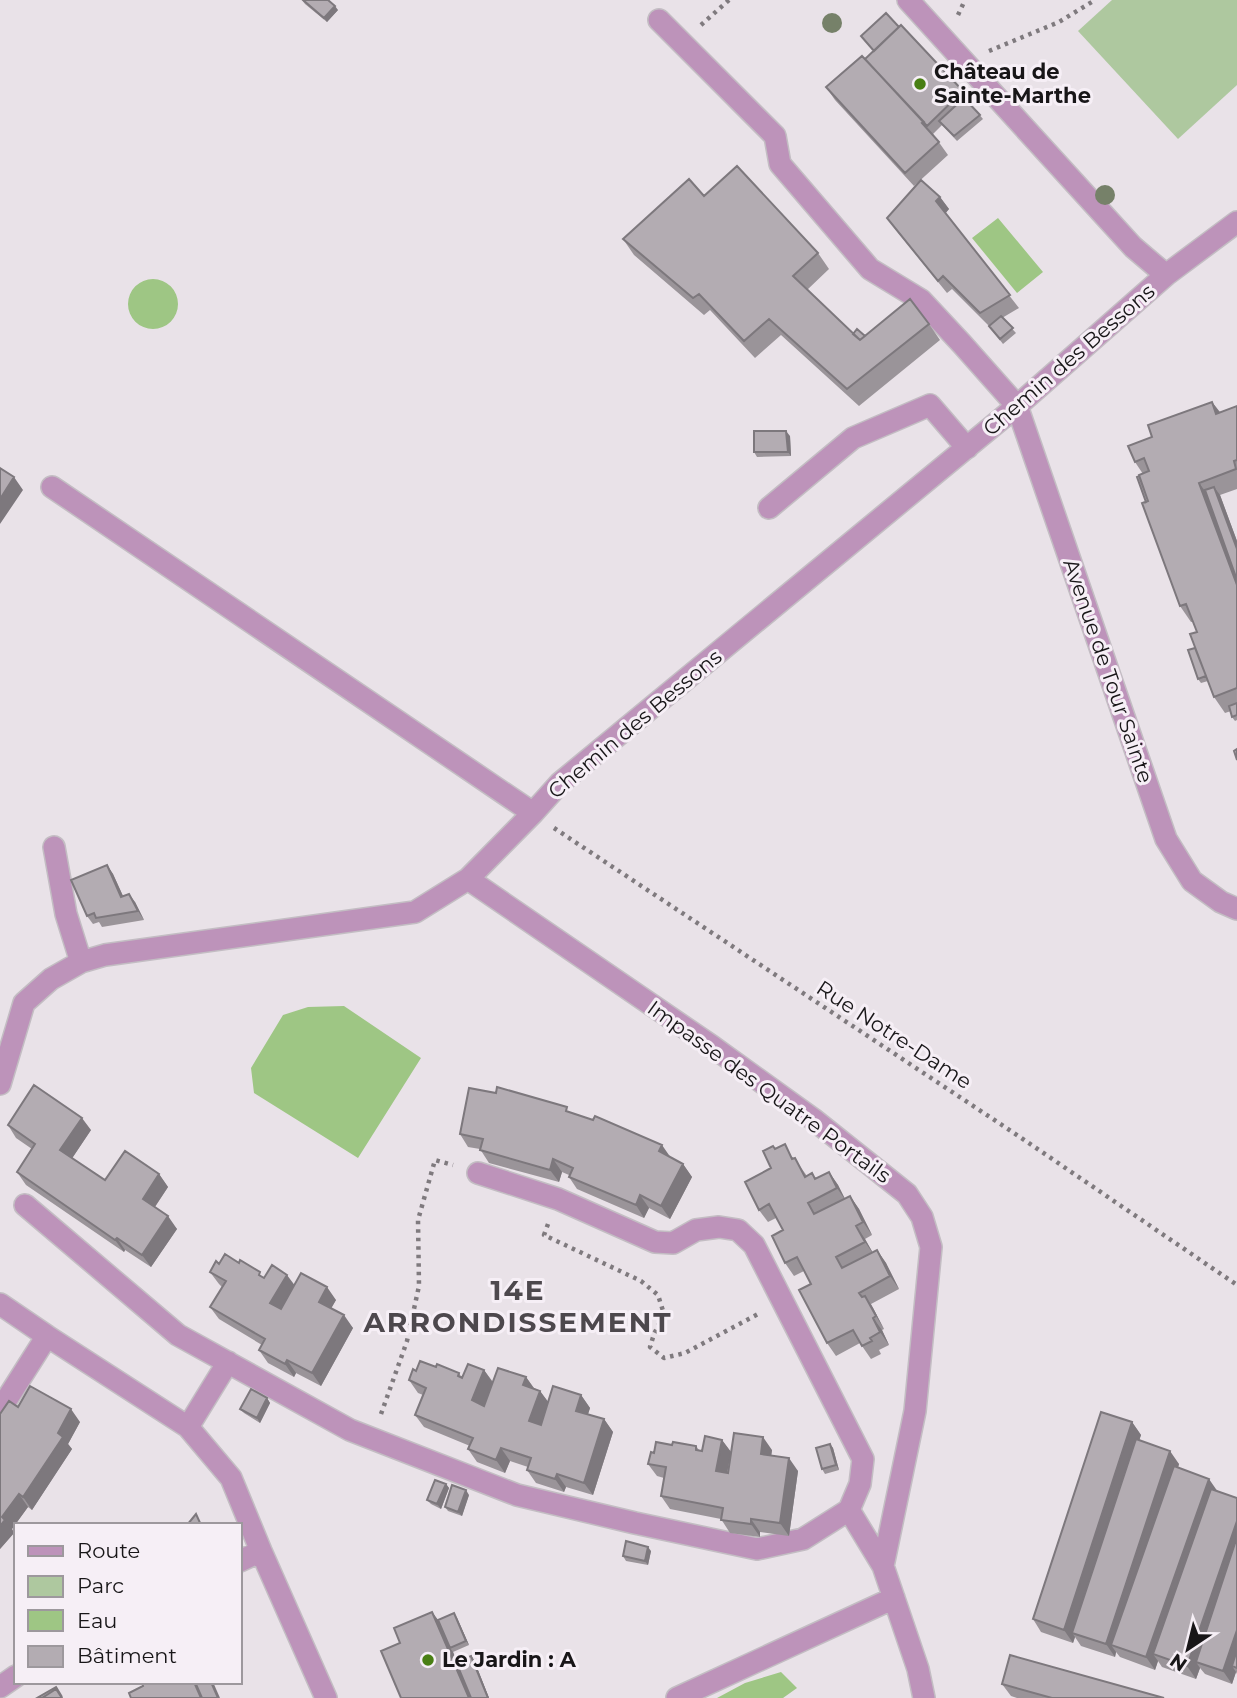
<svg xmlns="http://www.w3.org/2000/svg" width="1237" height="1698" font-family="Montserrat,sans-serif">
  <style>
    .green { fill: #aec89f }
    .water { fill: #9ec684 }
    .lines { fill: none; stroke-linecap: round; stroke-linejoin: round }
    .minor-casing { stroke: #c3bdc3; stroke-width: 24 }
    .path { stroke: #7f7a7e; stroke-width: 4.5; stroke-dasharray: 3.5 5; stroke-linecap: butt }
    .minor { stroke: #bd93ba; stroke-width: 21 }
    .tree { fill: #768169 }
    .wall { fill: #9a9499 }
    .shaded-wall { fill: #7d787d }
    .building { fill: #b3acb2; stroke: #7d787d; stroke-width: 2 }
    .poi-dot { fill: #497f14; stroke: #f6eff6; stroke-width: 2.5 }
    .labels { text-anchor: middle; stroke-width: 6; stroke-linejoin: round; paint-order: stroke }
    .poi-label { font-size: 21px; font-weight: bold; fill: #181618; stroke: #f6eff6; text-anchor: start }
    .street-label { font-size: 21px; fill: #181618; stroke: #f6eff6 }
    .district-label { font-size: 28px; font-weight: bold; letter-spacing: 2px; fill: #4d484d; stroke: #f6eff6 }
  </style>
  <rect width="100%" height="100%" fill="#e9e2e8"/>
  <path class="green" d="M1112,0H1237V85L1178,139L1078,31Z"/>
  <path class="water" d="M998,218L1043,272L1017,293L972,238Z
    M128 304a25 25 0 1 1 50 0a25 25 0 1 1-50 0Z
    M344,1006L421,1058L358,1158L254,1093L251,1068L283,1015L308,1007Z
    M781,1672L797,1688L783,1698H717L745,1683Z"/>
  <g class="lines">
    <defs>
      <path id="minor" d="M908,0L1133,247L1166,275
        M659,20L775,136L780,164L870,269L921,300L962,344L1017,406L1166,839L1192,881L1221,902L1237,909
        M52,487L533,813
        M769,508L853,438L930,405L967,448
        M54,847L66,914L81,962
        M468,879L713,1047L813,1119L907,1194L922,1217L931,1247L915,1411L883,1566L918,1669L924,1698
        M0,1084L24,1003L51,979L81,962L105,955L415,912L468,879L533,813L560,783L1017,406L1166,275L1237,222
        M478,1173L558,1199L655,1242L673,1243L696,1230L719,1227L738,1230L754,1245L863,1459L860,1484L849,1510
        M25,1205L178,1335L350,1430L517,1495L635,1523L757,1549L803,1539L849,1510L883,1566
        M0,1304L47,1336L188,1427L231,1478L261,1551L326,1698
        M0,1410L47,1336
        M188,1427L228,1362
        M240,1561L261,1551
        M0,1687L16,1676
        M677,1698L894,1598"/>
    </defs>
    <use href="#minor" class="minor-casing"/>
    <path class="path" d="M958,15L965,0
      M701,25L729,0
      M989,51L1059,22L1095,0
      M554,828L1020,1137L1237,1285
      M548,1224L544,1235L641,1281L658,1295L664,1314L654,1334L650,1347L664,1358L685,1353L760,1313
      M381,1414L407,1341L419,1286L418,1220L435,1160L453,1165"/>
    <use href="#minor" class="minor"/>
  </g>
  <g class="tree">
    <circle cx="832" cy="23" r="10"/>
    <circle cx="1105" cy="195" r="10"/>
  </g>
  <path class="wall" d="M302,0L338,10L327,22L305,4Z
    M899,27L963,91L969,100L968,101L983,119L957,141L942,125L933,134L948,155L914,186L835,100L826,87L865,59L874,51L861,36Z
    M940,197L949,209L945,213L1019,308L1002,318L1016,333L1003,344L989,326L952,289L947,293L896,230L887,218Z
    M623,239L818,253L829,269L807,290L853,334L865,336L929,324L940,340L859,406L781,335L755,358L710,310L704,315L634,255Z
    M1212,402L1220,412L1237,406V489L1220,495L1237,541V720L1235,721L1232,717L1231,711L1225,713L1214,697L1208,681L1201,683L1198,679L1195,648L1197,632L1193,622H1191L1180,606L1146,502L1143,474L1135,462L1152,437Z
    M790,436L791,456L757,457L754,452Z
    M107,865L113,874L123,896L135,902L144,920L102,927L99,922L93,924L87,916Z
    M572,1113L669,1157L683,1164L692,1177L670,1219L649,1208L644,1218L577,1189L569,1177V1175L562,1172L559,1182L489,1163L480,1149L468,1147L460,1134Z
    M8,1125L91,1130L72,1158L105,1180L159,1174L168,1187L155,1207L177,1229L151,1267L125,1250L124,1252L26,1185L17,1172L32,1149L16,1138Z
    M775,1149L794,1158L807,1176L812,1173L816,1179L829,1172L838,1185L845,1199L850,1196L859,1209L872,1235L865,1239L873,1253L877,1250L886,1263L899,1289L871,1304L884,1329L882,1330L889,1345L879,1350L881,1354L871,1359L860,1343L836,1356L827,1343L811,1284L804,1271L794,1276L785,1263L783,1230L776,1218L768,1222L759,1210L771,1168Z
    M239,1263L264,1278L294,1285L336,1300L331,1308L353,1328L321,1386L296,1373L294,1377L268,1363L259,1350L262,1345L219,1319L210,1307L222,1287L219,1284L210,1272L219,1264Z
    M436,1367L459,1373L462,1378L484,1370L493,1382L526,1377L534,1388L540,1391L548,1402L581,1395L590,1408L588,1414L604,1419L613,1432L593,1495L566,1487L564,1492L536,1483L527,1470L528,1467L510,1461L505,1473L477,1462L468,1449L470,1446L424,1427L415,1415L423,1395L418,1393L409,1380L416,1371Z
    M267,1398L270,1403L260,1423L244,1413L240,1409Z
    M18,1407L80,1422L68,1444L72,1449L32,1510L28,1507L12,1529L14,1533L0,1549Z
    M1132,1422L1141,1435L1139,1440L1179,1464L1178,1468L1218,1491L1237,1498V1674L1236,1672L1232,1684L1205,1674L1200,1668L1196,1679L1162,1667L1158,1661L1155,1670L1120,1657L1116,1652L1115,1657L1081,1646L1075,1637L1073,1643L1041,1632L1033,1619Z
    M722,1440L731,1452L727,1473H728L772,1450L771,1455L798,1471L789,1536L760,1532V1537L730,1533L721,1519L670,1509L661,1496L664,1478L657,1476L648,1464L654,1453L672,1445L696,1446L699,1450L702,1451Z
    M830,1444L833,1448L839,1470L825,1474L822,1469Z
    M446,1484L449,1488L441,1509L431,1504L427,1500Z
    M469,1495L462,1516L448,1511L445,1507Z
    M651,1551L648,1565L626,1561L623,1556Z
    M432,1612L438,1620L454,1613L457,1618L469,1645L453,1652L457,1662L471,1656L474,1660L489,1698H401L400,1643Z
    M1002,1684L1164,1698H1017L1011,1696Z"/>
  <path class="shaded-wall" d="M335,6L338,10L327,22L324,18Z
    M940,197L949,209L945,214L936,201Z
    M1212,402L1224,418L1216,414Z
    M786,431L790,436L791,456L788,452Z
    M14,477L23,490L0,524V499Z
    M1199,483L1211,499L1237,572V586Z
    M1214,487L1220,495L1237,541V549Z
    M107,865L113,874L127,905L121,897Z
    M129,894L135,902L144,920L138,911Z
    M82,1118L91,1130L69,1163L60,1150Z
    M662,1145L671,1158L659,1151Z
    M553,1159L562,1172L559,1182L550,1170Z
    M683,1164L692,1177L670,1219L661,1206Z
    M829,1172L838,1185L846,1201L837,1188Z
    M159,1174L168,1187L152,1211L143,1199Z
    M640,1195L649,1208L644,1218L636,1205Z
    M850,1196L859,1209L872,1235L863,1222Z
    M168,1216L177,1229L151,1267L142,1255Z
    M856,1226L865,1239L874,1255L865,1242Z
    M117,1238L125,1250L124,1252L115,1240Z
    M877,1250L886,1263L899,1289L890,1276Z
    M287,1275L296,1287L279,1315L270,1303Z
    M327,1287L336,1300L328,1314L319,1302Z
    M865,1296L873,1308L884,1329L876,1316Z
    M344,1315L353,1328L321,1386L312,1373Z
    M873,1318L882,1330L889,1345L880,1332Z
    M287,1360L296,1373L294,1377L285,1364Z
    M484,1370L493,1383L481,1413L472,1400Z
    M526,1377L535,1390L523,1385Z
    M540,1391L549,1403L538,1434L529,1421Z
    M581,1395L590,1408L585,1423L576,1411Z
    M267,1398L270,1403L260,1423L257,1418Z
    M71,1409L80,1422L68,1444L72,1449L32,1510L23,1497Z
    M604,1419L613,1432L593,1495L584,1483Z
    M1132,1422L1141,1435L1076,1634L1072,1633L1075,1637L1073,1643L1064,1630Z
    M763,1437L772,1450L770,1466L761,1454Z
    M722,1440L731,1452L725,1484L716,1471Z
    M830,1444L833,1448L839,1470L836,1465Z
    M501,1448L510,1461L505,1473L496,1460Z
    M1170,1451L1179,1464L1118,1647L1111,1645L1116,1652L1115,1657L1106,1644Z
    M789,1458L798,1471L789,1536L780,1523Z
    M557,1474L566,1487L564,1492L555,1479Z
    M1209,1479L1218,1492L1153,1654L1158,1661L1155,1670L1146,1657Z
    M446,1484L449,1488L441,1509L437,1504Z
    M466,1490L469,1495L462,1516L458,1512Z
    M19,1494L28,1507L12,1529L14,1533L0,1549V1526L2,1517Z
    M751,1519L760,1532V1537L751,1524Z
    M1237,1521V1559L1196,1662L1200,1668L1196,1679L1187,1666Z
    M648,1547L651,1551L648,1565L645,1561Z
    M432,1612L441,1624L450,1648L453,1652L472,1698H469Z
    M454,1613L457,1618L469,1645L466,1641Z
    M1237,1630V1668L1232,1666L1236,1672L1232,1684L1223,1671Z
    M471,1656L474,1660L489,1698H488Z
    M211,1682H213L220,1698H218Z"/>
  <path class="building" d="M303,0H328L335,6L324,18Z
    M886,13L899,27L874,51L861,36Z
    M901,25L963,91L927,126L865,59Z
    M862,56L924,122L922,123L939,142L905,173L826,87Z
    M964,98L980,115L954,136L939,121Z
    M737,166L818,253L793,276L860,340L910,299L929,324L847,389L769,319L744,341L699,294L693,298L623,239L689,179L704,196Z
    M921,180L940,197L936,201L1010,295L980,313L943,276L938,281L887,218Z
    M1001,316L1013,328L1000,339L989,326Z
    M857,329L865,336L860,340L853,334Z
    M1212,402L1216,414L1237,406V460L1234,461L1236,469L1199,483L1237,585V688L1214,697L1190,634L1197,632L1186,604L1180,606L1142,503L1148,501L1139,475L1149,471L1144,458L1135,462L1128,446L1152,437L1148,425Z
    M754,431H786L788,452H754Z
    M0,468L14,477L0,499Z
    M1139,476L1148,501L1146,502L1137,477Z
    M1214,487L1237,549V580L1205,490Z
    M1195,648L1206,676L1198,679L1188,650Z
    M1237,703V715L1232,717L1229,706Z
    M1237,749V760L1234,751Z
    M107,865L121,897L129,894L138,911L96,918L94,913L87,916L71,880Z
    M34,1085L82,1118L60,1150L105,1180L125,1151L159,1174L143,1199L168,1216L142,1255L117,1238L115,1240L17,1172L35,1144L8,1125Z
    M497,1087L567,1107L566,1111L593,1120L595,1116L662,1145L659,1151L683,1164L661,1206L640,1195L636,1205L569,1177L573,1168L553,1159L550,1170L480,1150L483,1139L460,1134L469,1088L496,1093Z
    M785,1144L792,1159L795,1158L805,1177L812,1173L815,1179L829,1172L837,1188L808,1203L814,1214L850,1196L863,1222L856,1226L865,1242L836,1257L842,1268L877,1250L890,1276L859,1293L862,1297L865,1296L876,1316L873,1318L880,1332L870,1338L872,1341L862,1346L853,1330L827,1343L799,1290L811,1284L797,1257L785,1263L772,1236L783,1230L769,1204L759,1210L745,1182L771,1168L763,1151L773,1146L775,1149Z
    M225,1254L239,1263L240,1260L260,1272L259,1275L264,1278L272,1265L287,1275L270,1303L281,1309L301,1273L327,1287L319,1302L344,1315L312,1373L287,1360L285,1364L259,1350L265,1339L210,1307L226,1281L210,1272L216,1261L219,1264Z
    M420,1361L436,1367L437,1364L459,1373L458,1376L462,1378L468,1364L484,1370L472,1400L484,1406L498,1368L526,1377L523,1385L540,1391L529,1421L541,1425L553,1386L581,1395L576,1411L604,1419L584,1483L557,1474L555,1479L527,1470L531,1458L501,1448L496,1460L468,1449L473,1438L415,1415L426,1388L409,1380L413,1369L416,1371Z
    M30,1386L71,1409L58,1433L63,1437L23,1497L19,1494L2,1517L5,1520L0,1526V1414L9,1401L18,1407Z
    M251,1389L267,1398L257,1418L240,1409Z
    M1101,1412L1132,1422L1064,1630L1033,1619Z
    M734,1433L763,1437L761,1454L789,1458L780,1523L751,1519V1524L721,1520L723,1508L661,1496L666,1467L648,1464L651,1452L654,1453L656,1442L672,1445L673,1442L696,1446V1450L702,1451L705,1436L722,1440L716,1471L728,1473Z
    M1136,1439L1170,1451L1106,1644L1072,1633Z
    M830,1444L836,1465L822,1469L816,1448Z
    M1174,1466L1209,1479L1146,1657L1111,1645Z
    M435,1480L446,1484L437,1504L427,1500Z
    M452,1485L466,1490L458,1512L445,1507Z
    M1211,1489L1237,1498V1521L1187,1666L1153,1654Z
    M196,1514L201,1525H187Z
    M1237,1537V1630L1223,1671L1196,1662Z
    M626,1541L648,1547L645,1561L623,1556Z
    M432,1612L469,1698H401L381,1651L400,1643L394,1628Z
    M454,1613L466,1641L450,1648L438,1620Z
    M1237,1650V1668L1232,1666Z
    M1010,1655L1164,1698H1052L1002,1684Z
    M471,1656L488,1698H471L456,1662Z
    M142,1682H194L201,1698H131L129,1693L143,1686Z
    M195,1682H211L218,1698H202Z
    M56,1687L62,1697L56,1689L42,1698H37Z
    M56,1689L62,1698H42Z"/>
  <g class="poi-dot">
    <circle cx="920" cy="84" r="7"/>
    <circle cx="428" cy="1660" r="7"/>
  </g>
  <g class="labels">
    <g class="poi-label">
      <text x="934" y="79">Château de<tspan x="934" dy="24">Sainte-Marthe</tspan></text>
      <text x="442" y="1667">Le Jardin : A</text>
    </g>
    <g class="street-label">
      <text transform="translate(1069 360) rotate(-41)" y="7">Chemin des Bessons</text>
      <text transform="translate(1108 671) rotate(71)" y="7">Avenue de Tour Sainte</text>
      <text transform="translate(635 724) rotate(-40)" y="7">Chemin des Bessons</text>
      <text transform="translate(894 1035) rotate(33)" y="7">Rue Notre-Dame</text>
      <text transform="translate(769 1092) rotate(36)" y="7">Impasse des Quatre Portails</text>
    </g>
    <g class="district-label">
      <text x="518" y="1300">14E<tspan x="518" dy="32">ARRONDISSEMENT</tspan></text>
    </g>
  </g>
  <rect x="14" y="1523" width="228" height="161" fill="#f6eff6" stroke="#9d989d" stroke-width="2"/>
  <rect x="28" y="1546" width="35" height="10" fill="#bd93ba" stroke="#9d989d" stroke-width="2"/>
  <text x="77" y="1558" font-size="21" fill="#181618">Route</text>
  <rect x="28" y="1576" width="35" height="21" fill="#aec89f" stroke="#9d989d" stroke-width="2"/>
  <text x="77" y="1593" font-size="21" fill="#181618">Parc</text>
  <rect x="28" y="1610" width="35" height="21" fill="#9ec684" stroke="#9d989d" stroke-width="2"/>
  <text x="77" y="1628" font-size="21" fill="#181618">Eau</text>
  <rect x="28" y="1646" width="35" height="21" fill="#b3acb2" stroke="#9d989d" stroke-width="2"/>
  <text x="77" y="1663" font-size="21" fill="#181618">Bâtiment</text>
  <g transform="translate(1188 1649) rotate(215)" stroke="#f6eff6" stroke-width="5" paint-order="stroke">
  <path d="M0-5L12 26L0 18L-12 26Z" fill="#181618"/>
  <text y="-10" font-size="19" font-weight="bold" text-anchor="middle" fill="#181618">N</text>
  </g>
</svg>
